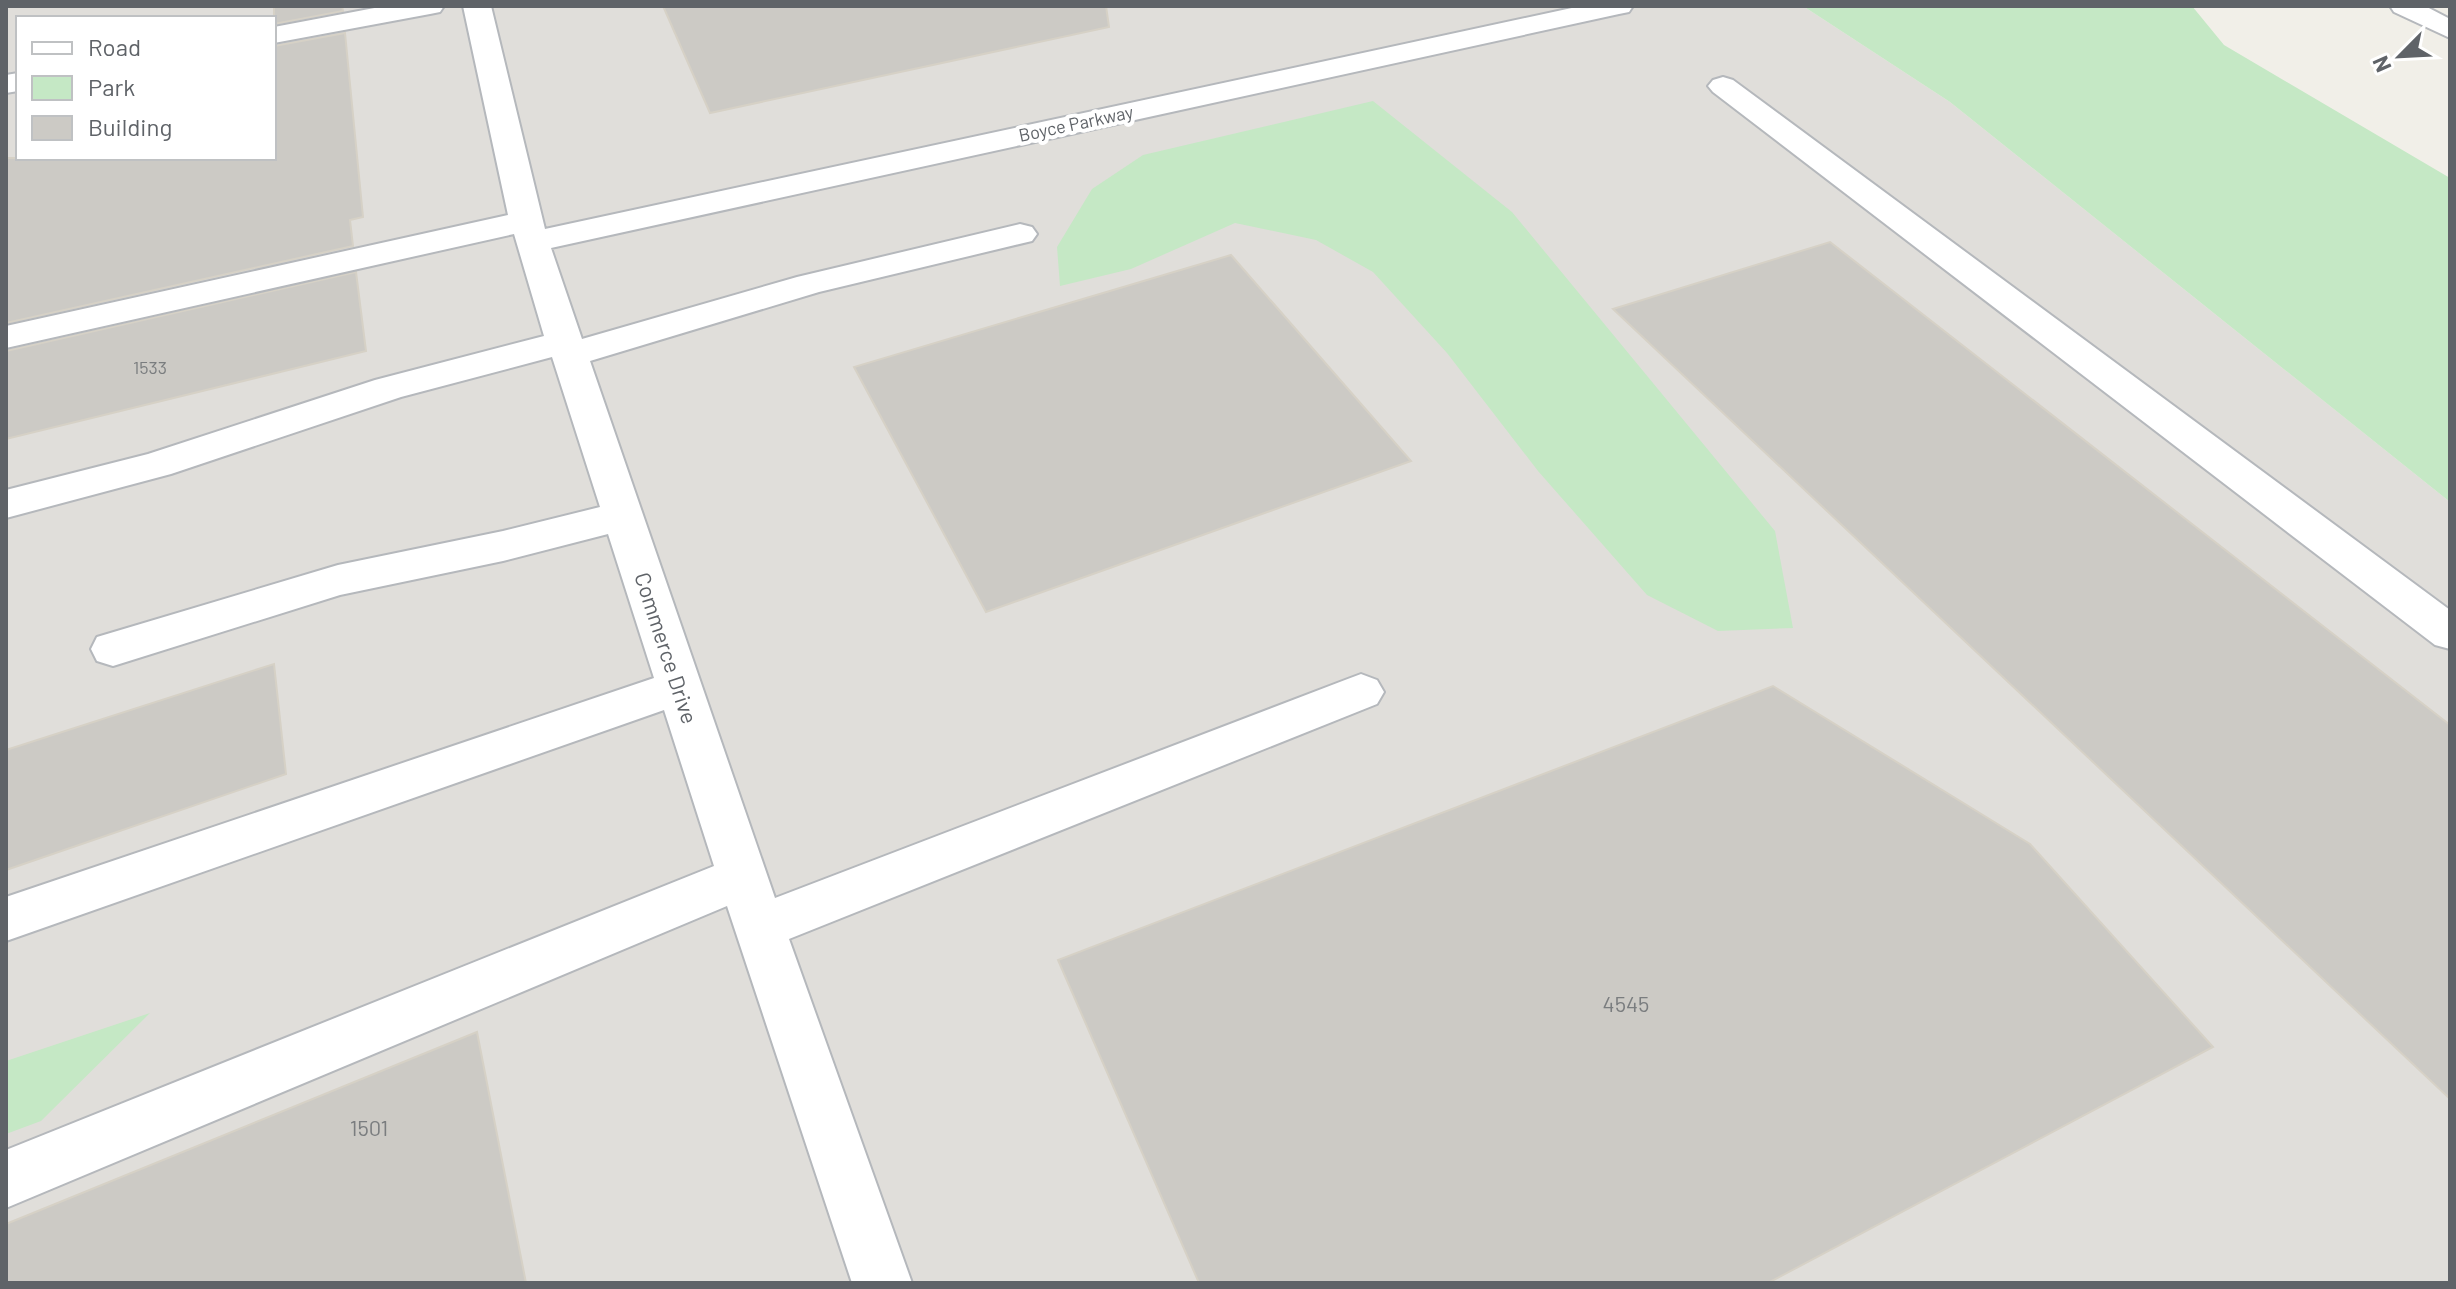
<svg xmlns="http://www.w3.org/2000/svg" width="2456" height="1289" font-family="Barlow,sans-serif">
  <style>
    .industrial { fill: #e0deda; fill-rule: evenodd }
    .green { fill: #c5e8c5 }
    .building { fill: #cccac5; stroke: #d6d1c6; stroke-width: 2 }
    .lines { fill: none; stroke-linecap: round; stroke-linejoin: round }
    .minor-casing { stroke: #b5b8bc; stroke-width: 4 }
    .minor { fill: #fff; fill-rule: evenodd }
    .labels { text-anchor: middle; stroke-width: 8; stroke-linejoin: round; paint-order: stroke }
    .far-street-label { font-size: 18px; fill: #5f6368; stroke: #fff }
    .number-label { font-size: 18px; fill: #7a7d7f }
    .street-label { font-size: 22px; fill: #5f6368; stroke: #fff }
    .near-number-label { font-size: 22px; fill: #7a7d7f }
  </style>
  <rect width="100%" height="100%" fill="#f1efe8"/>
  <path class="industrial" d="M6,6H1803L1950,102L2450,502V1283H6ZM18,18H274V158H18Z"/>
  <path class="green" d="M1803,6H2192L2224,45L2450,178V502L1950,102Z
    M1373,101L1512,212L1775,531L1793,628L1718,631L1647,595L1538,471L1447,353L1373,272L1316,240L1235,223L1131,269L1060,286L1057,247L1092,189L1143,155Z
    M150,1013L41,1121L6,1134V1061Z"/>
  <path class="building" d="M274,6H342L343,11L274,24Z
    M663,6H1106L1109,27L710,113Z
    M345,33L363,217L350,220L353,246L6,323V158H274V46Z
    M1830,242L2450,725V1099L1613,309Z
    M1231,255L1411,461L986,612L854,367Z
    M356,272L366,351L6,439V351Z
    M274,664L286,774L6,870V750Z
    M1773,686L2030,844L2213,1047L1768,1283H1199L1058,960Z
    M477,1032L526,1283H6V1224Z"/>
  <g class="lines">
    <defs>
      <path id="minor" d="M385,6H444L440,12L430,14L274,43V27Z
        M463,6H491L545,229L1581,6H1633L1629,12L1619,14L551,248L582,339L797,277L1020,224L1032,227L1037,234L1032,241L819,292L590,361L775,898L1345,680L1361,674L1377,680L1384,692L1377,704L789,939L912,1283H852L727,906L6,1208V1150L714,866L664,710L6,941V897L654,678L608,534L503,561L340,595L113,666L97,661L91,649L97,637L338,565L503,531L600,507L552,357L401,397L171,474L6,518V490L148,454L375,380L544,336L514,234L6,348V326L508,215Z
        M2390,6H2425L2450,19V38L2394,12Z
        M18,73V91L6,93V75Z
        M1723,77L1733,80L2450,610V649L2435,645L1713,92L1708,86L1713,80Z"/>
    </defs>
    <use href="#minor" class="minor-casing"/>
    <use href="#minor" class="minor"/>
  </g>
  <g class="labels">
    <g class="far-street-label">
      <text transform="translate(1076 124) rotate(-12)" y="6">Boyce Parkway</text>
    </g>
    <g class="number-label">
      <text x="150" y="374">1533</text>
    </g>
    <g class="street-label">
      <text transform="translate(666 648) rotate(72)" y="8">Commerce Drive</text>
    </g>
    <g class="near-number-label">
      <text x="1626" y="1012">4545</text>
      <text x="369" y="1136">1501</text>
    </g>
  </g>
  <rect width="2456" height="1289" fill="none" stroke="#5f6368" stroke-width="16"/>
  <rect x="16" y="16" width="260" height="144" fill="#ffffff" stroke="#bfc1c3" stroke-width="2"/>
  <rect x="32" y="42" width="40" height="12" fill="#ffffff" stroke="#bfc1c3" stroke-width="2"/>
  <text x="88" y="56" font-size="24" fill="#5f6368">Road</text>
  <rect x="32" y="76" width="40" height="24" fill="#c5e8c5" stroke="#bfc1c3" stroke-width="2"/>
  <text x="88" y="96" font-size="24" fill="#5f6368">Park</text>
  <rect x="32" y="116" width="40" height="24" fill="#cccac5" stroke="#bfc1c3" stroke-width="2"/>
  <text x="88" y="136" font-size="24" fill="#5f6368">Building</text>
  <g transform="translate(2400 56) rotate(246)" stroke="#ffffff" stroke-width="6" paint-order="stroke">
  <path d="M0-6L14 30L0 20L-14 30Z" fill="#5f6368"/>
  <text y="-12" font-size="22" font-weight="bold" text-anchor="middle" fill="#5f6368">N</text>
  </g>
</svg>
